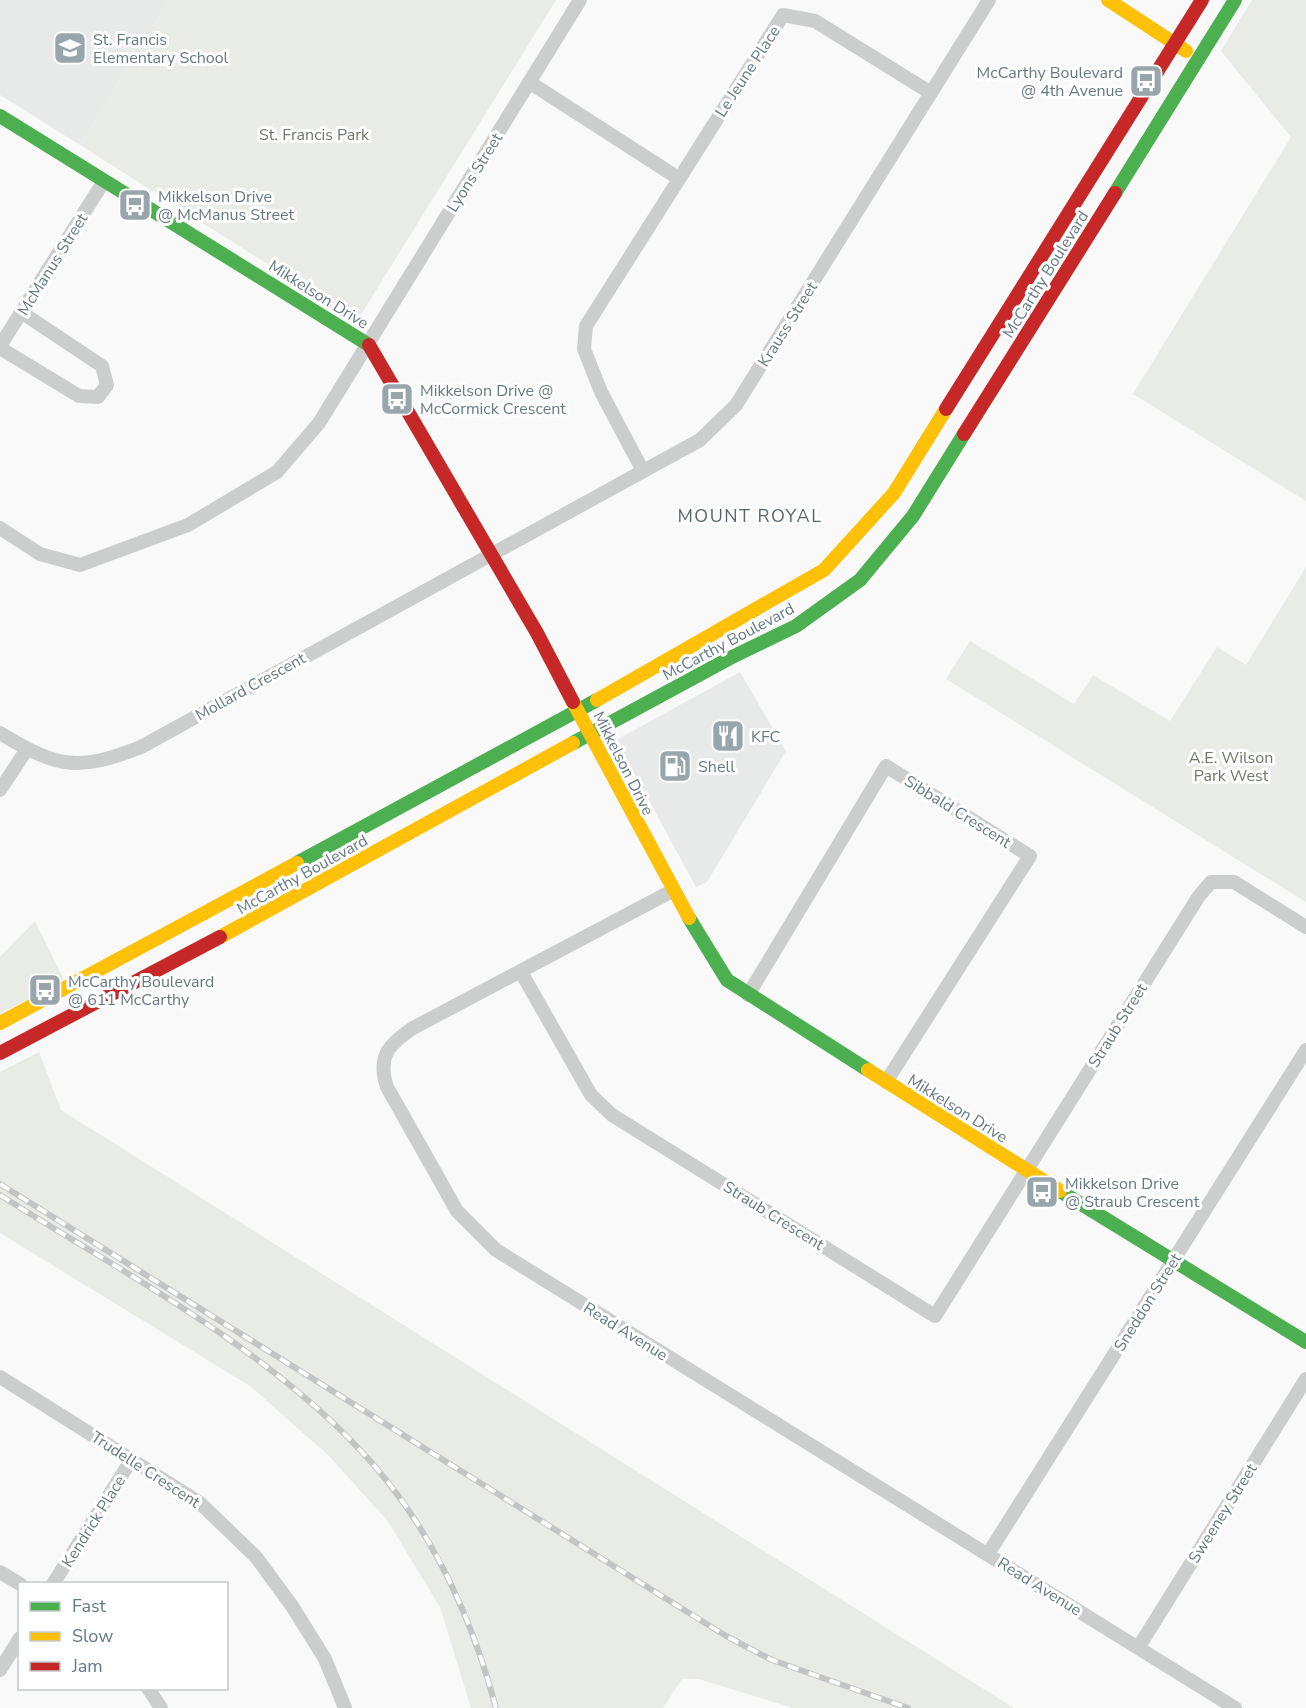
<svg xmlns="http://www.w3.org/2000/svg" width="1306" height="1708" font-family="'Nunito Sans',sans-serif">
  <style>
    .built { fill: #e8eae9 }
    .green { fill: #e8ebe6 }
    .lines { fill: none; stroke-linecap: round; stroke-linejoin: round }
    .street { stroke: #cccece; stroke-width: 14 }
    .fast { stroke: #4caf50; stroke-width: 14 }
    .slow { stroke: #ffc107; stroke-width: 14 }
    .jam { stroke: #c62828; stroke-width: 14 }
    .rail-casing { stroke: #c3c4c5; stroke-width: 6 }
    .rail { stroke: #fff; stroke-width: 4; stroke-dasharray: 11; stroke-linecap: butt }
    .labels { text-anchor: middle; stroke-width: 6; stroke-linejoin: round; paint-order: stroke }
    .poi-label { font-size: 16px; fill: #647983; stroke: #fff; text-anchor: start }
    .street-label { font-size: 16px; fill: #647983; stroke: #fff }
    .park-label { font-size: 16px; fill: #6a7a64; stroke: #fff }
    .neighbourhood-label { font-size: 18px; letter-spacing: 1.5px; fill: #57666e; stroke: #fff }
  </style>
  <rect width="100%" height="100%" fill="#f9f9f9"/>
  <path class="built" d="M0,0H170L80,145L0,95Z
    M740,672L786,751L707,882L696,887L616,740Z"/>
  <path class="green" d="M170,0H556L357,321L80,145Z
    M1252,0H1306V501L1133,394L1291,137L1221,51Z
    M1306,567V902L946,679L970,641L1074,704L1093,675L1170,721L1217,647L1246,665Z
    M35,921L64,980L0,1014V957Z
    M39,1052L61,1110L1014,1708H793L699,1679H682L663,1708H471L440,1607L387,1520L328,1455L250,1386L0,1233V1072Z"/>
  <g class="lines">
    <path class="street" d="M529,82L678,178
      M0,346L104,181
      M0,348L79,396L98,397L107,385L102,366L21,312
      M643,471L601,392L584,349L586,326L783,15L815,21L931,93
      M0,528L40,554L80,565L188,525L277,472L319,423L580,0
      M0,733C57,768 78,772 141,747L700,440L736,405L989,0
      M0,790L27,749
      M672,891L413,1028C388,1045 377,1057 387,1087L457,1211L496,1250L1235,1708
      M521,972L591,1095L612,1115L935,1316L1199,896L1211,882H1234L1306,927
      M748,995L886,766L1030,856L886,1082
      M0,1377L200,1503L256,1557L292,1606L325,1659L345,1708
      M988,1554L1306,1050
      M0,1572L20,1584
      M53,1584L132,1459
      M1138,1648L1306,1379
      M0,1670L20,1638
      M148,1688L161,1708"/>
    <path class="fast" d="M0,116L369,345
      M1115,193L1235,0
      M573,743L730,658L796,626L860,580L913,516L964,434
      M297,863L597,700
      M689,918L727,980L868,1070
      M1060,1191L1306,1342"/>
    <path class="slow" d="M1108,0L1186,51
      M597,700L824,570L894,493L946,409
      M573,702L689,918
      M220,937L573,743
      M0,1023L297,863
      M868,1070L1060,1191"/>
    <path class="jam" d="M369,345L537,633L573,702
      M946,409L1202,0
      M964,434L1115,193
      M0,1053L220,937"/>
    <defs>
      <path id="rail" d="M0,1184L726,1636L772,1660L908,1708
        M0,1195C126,1275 272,1350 372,1463C434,1534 472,1618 496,1708"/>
    </defs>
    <use href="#rail" class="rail-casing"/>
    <use href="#rail" class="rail"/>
  </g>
  <defs>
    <symbol id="school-square" viewBox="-11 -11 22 22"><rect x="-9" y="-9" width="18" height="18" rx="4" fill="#98a6ac" stroke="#fff"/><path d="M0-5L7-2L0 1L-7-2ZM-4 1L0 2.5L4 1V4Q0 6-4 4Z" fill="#fff"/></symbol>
    <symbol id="bus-square" viewBox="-11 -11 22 22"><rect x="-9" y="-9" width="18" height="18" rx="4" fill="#98a6ac" stroke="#fff"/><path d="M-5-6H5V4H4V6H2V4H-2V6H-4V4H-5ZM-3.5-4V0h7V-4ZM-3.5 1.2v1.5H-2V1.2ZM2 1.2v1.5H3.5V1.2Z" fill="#fff"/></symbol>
    <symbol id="restaurant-square" viewBox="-11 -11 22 22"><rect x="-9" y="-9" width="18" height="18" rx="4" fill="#98a6ac" stroke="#fff"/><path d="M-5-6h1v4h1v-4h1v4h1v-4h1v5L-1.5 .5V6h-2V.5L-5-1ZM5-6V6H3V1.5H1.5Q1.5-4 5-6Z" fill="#fff"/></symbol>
    <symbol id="fuel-square" viewBox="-11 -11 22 22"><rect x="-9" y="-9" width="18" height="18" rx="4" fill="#98a6ac" stroke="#fff"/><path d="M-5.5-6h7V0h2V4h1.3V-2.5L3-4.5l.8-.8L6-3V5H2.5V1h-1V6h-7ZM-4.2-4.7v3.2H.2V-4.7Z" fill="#fff"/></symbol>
  </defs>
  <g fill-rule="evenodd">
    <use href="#school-square" x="51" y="29" width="38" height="38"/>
    <use href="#bus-square" x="1127" y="62" width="38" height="38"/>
    <use href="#bus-square" x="116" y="186" width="38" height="38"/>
    <use href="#bus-square" x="378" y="380" width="38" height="38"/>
    <use href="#restaurant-square" x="709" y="717" width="38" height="38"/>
    <use href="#fuel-square" x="656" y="747" width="38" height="38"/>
    <use href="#bus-square" x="26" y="971" width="38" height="38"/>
    <use href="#bus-square" x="1023" y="1173" width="38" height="38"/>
  </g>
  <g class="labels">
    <g class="poi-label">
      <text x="93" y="45">St. Francis<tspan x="93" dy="18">Elementary School</tspan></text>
      <text x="1123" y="78" text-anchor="end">McCarthy Boulevard<tspan x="1123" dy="18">@ 4th Avenue</tspan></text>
      <text x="158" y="202">Mikkelson Drive<tspan x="158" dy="18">@ McManus Street</tspan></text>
      <text x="420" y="396">Mikkelson Drive @<tspan x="420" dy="18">McCormick Crescent</tspan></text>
      <text x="751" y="742">KFC</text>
      <text x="698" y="772">Shell</text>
      <text x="68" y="987">McCarthy Boulevard<tspan x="68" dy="18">@ 611 McCarthy</tspan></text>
      <text x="1065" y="1189">Mikkelson Drive<tspan x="1065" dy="18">@ Straub Crescent</tspan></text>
    </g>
    <g class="street-label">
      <text transform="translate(747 71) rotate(-57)" y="6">Le Jeune Place</text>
      <text transform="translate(474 172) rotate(-58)" y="6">Lyons Street</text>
      <text transform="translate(52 264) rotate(-58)" y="6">McManus Street</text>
      <text transform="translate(1045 274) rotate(-58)" y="6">McCarthy Boulevard</text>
      <text transform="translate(319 294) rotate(32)" y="6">Mikkelson Drive</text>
      <text transform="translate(787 324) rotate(-58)" y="6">Krauss Street</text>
      <text transform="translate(728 641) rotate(-28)" y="6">McCarthy Boulevard</text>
      <text transform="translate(250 686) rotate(-29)" y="6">Mollard Crescent</text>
      <text transform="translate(624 763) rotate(63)" y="6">Mikkelson Drive</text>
      <text transform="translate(958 811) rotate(32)" y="6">Sibbald Crescent</text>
      <text transform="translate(302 874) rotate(-29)" y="6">McCarthy Boulevard</text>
      <text transform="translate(1117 1025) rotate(-58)" y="6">Straub Street</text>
      <text transform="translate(958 1108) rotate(32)" y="6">Mikkelson Drive</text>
      <text transform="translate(774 1215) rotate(32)" y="6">Straub Crescent</text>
      <text transform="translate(1147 1302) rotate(-58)" y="6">Sneddon Street</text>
      <text transform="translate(626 1331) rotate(32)" y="6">Read Avenue</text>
      <text transform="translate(146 1469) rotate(33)" y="6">Trudelle Crescent</text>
      <text transform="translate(1222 1513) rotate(-58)" y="6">Sweeney Street</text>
      <text transform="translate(93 1521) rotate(-58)" y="6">Kendrick Place</text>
      <text transform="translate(1040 1586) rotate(32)" y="6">Read Avenue</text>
    </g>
    <g class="park-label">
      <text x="314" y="140">St. Francis Park</text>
      <text x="1231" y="763">A.E. Wilson<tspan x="1231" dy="18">Park West</tspan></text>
    </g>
    <g class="neighbourhood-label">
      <text x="750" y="522">MOUNT ROYAL</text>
    </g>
  </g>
  <rect x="18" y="1582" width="210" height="108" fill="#ffffff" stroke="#c1c9cd" stroke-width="1.5"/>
  <rect x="30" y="1602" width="30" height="9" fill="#4caf50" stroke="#c1c9cd" stroke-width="1.5"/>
  <text x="72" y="1612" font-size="18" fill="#647983">Fast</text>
  <rect x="30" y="1632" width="30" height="9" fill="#ffc107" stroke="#c1c9cd" stroke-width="1.5"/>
  <text x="72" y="1642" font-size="18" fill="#647983">Slow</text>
  <rect x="30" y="1662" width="30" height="9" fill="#c62828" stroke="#c1c9cd" stroke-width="1.5"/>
  <text x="72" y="1672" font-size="18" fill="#647983">Jam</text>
</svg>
